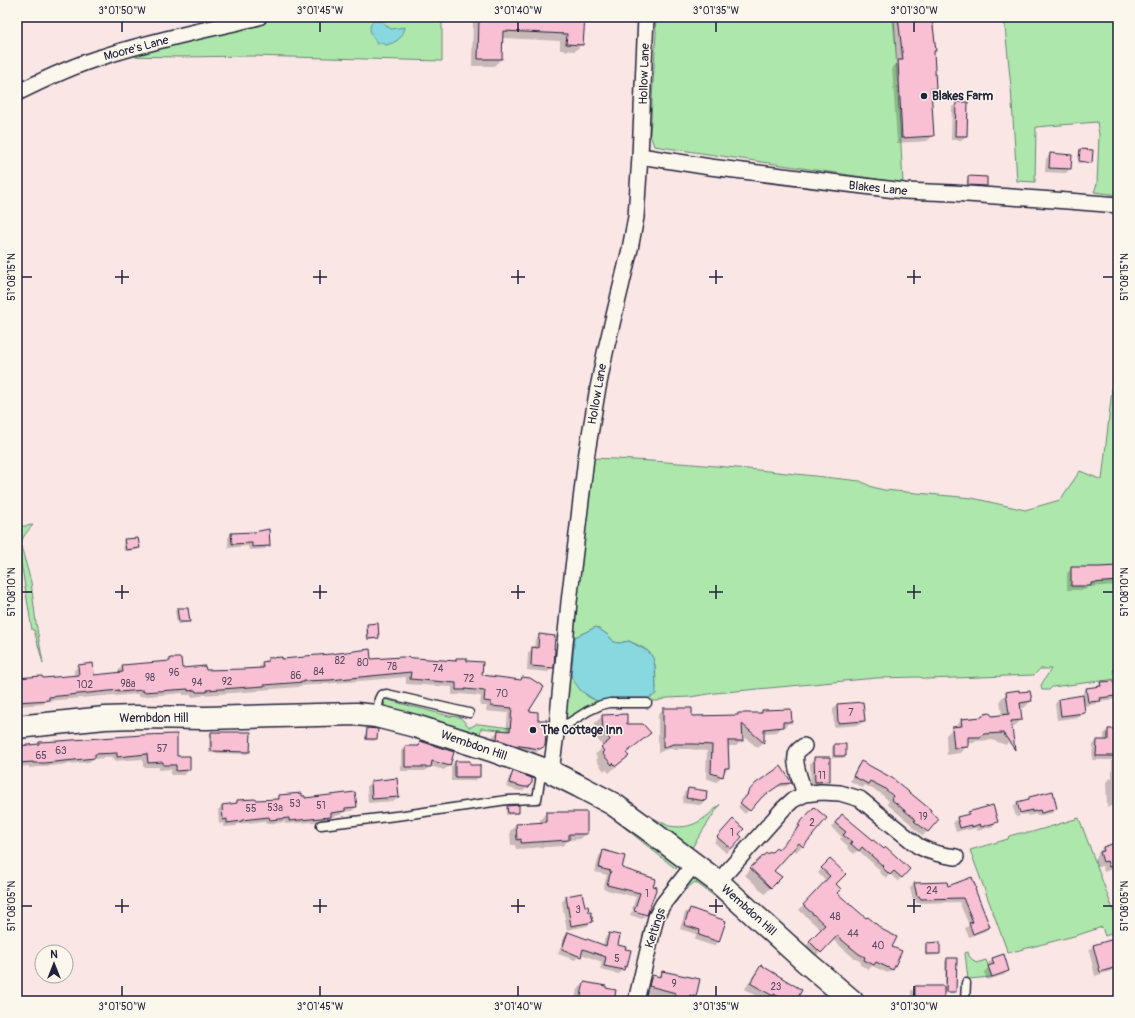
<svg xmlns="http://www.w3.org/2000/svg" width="1135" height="1018" font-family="Pangolin,sans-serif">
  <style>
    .green { fill: #ade7ac; stroke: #688474 }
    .water { fill: #87d8df; stroke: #5f8f9d }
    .shadow { fill: #0003 }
    .building { fill: #f9c0d4; stroke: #22223b }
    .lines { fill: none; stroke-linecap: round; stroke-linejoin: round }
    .service-casing { stroke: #22223b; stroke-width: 11 }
    .minor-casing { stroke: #22223b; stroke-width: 18 }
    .secondary-casing { stroke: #22223b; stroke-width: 25 }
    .service { stroke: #fbf7ec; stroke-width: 8 }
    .minor { stroke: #fbf7ec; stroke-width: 15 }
    .secondary { stroke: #fbf7ec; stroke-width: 22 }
    .ticks { fill: none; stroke: #22223b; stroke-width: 1.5 }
    .poi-dot { fill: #22223b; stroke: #fbf7ec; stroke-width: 1.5 }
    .labels { text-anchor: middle; stroke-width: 3; stroke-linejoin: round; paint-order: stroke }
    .number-label { font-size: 10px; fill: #584a61 }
    .street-label { font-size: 12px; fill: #22223b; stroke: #fbf7ec }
    .poi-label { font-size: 12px; font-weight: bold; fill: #22223b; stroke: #fbf7ec; text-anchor: start }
    .neatline { fill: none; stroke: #22223b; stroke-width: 1.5 }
    .ticks-label { font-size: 10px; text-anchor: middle; fill: #22223b }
  </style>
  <rect width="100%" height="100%" fill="#fae6e5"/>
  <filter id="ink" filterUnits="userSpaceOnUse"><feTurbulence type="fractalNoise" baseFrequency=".025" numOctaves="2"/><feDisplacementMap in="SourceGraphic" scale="8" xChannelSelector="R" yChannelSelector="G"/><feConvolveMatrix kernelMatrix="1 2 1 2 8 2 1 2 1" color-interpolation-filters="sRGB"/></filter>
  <g filter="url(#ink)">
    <path class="green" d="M274,17H442V61L251,56L180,57L119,56L251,22Z
      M655,17H894L903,183L654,146L650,135L656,33Z
      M1004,17H1118V195L1094,192L1097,184L1099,135L1097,122L1036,127L1035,182L1017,181L1011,87Z
      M1118,336V669L1113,670L1116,679L1052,687L1049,690H1042L1041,685L1051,669H1040L1034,675L927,679L919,677L876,678L715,693L690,697L667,698L657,701L637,700L656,689C655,677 658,662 649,652C644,647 635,644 629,641L619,643L614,642L608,635L596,627L575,637L571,674L587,696L598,702L591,704L569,720L564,719L591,458C681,461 770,471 860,481L872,487L884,490L972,498L1025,510L1060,500L1080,471L1102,480Z
      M33,525C27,532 22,536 21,546L31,582L36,623L43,663L34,630H32L17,537V527Z
      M384,699L449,716L460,717L469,727H471L476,724H479L519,729V732L481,728L480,738L385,710Z
      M626,804L669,826C692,830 704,820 720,804L691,849Z
      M602,805L677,865L676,869L599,807Z
      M1079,818L1118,923V938L1116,939L1113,933L1105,936L1102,927L1078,935L1008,953L970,850L1008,839L1009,836L1020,833H1029Z
      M694,878H700L736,912L695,882L685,890L675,903L672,901L689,880Z
      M968,952L969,956L976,963L986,960L992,977L968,979L965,953Z"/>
    <path class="water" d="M373,21H381L391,29L405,27C402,39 397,42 386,45L381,43L377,44C373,36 366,29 373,21Z
      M596,627L608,635L614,642L619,643L629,641L649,652L653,658L655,667L656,694L653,696L646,699L598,702L581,691L573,680L571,674L575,637Z"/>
    <path class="shadow" d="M473,17H584L582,44L575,51L560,50V41L502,38L501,59L494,66H472Z
      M892,17H931L935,51L933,53L935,88L930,93L933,136L927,141L897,143L892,67L897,62Z
      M957,103L966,136L961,140H951L952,107Z
      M1081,150L1090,161L1078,160L1079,152Z
      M1050,154L1070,168L1066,173L1045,172L1046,159Z
      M1078,162L1089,163H1078Z
      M968,177L986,186L984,188L966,187L967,179Z
      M231,534L269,545L265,549L249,550L248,546L228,548V538Z
      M125,540L139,548L137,550L124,551L123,542Z
      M1118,567V585L1088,587L1085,590H1067V573L1072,568Z
      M177,609H188L189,621L187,623L177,624L175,611Z
      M367,625L378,637L376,639L367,640L366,627Z
      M540,636L553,667L548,672L527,670L528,653L533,648H534L535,640Z
      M281,658L282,660H370L453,662L457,659L466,662L481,676L520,681L522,678L527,712L537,721L544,746L534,754L509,750L493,744V736L498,731L506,732L508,713L486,711L487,706H480L481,696L460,694L459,695H452V687L406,684V677L324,684L299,686L298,687L259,690L258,691L203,695L201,696L191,697V695H183V693L138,697V694L115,696V695L47,701L43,704L17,706V679L42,680L74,677V670L79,666L93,676L118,674V671L123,666L167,662L170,659L181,669L205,671L258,669V668L263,663H264L268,659Z
      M1118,682V699L1099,701L1096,704L1083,706L1084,712L1080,717L1057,720L1055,704L1059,699L1083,696V692L1087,689L1097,687L1101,683Z
      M1007,693L1031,701L1024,708H1020L1021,720L1014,727H1011L1012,738L1006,745L992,740L976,741L974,743H967V746L960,753L947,755L946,735L962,720L1002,716L1000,700Z
      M837,705L864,721L859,725L834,727L833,709Z
      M663,709L691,717L737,716L738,714H759L762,711L790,721L785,727H782L777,732L763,733V743L758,748L741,734L742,741L736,746H727L728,768L717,782L706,778L707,751L689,749H667L658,753V715Z
      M602,716L626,725L625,753L627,756L609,773L606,769L604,771L596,760L598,758L595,755L603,747L596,737L595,723Z
      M367,729L376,739L374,741L365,740L366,731Z
      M1108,730H1118V805L1107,807L1106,782L1111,778H1112V760H1092L1093,745L1097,741H1104V734Z
      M211,733L249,752L247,754L209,753V735Z
      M142,736L176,757L189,770L184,775H171V769L159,770V767H143V759L113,761V757L93,759L89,762L29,768V766L17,767V747L38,745L40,743Z
      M421,742L453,752L449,766L444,770L430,766L425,771H401V751L405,747H416Z
      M834,745H845V756L843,758H832V747Z
      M815,758L829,781L825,785L811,786L810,763Z
      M455,762L469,766L479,777L474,781H451V766Z
      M862,762L937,819L923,836L911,826L912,825L887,804L889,801L880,793L865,785L863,788L850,781L857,766Z
      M780,767L791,783L787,786L776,787L759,799L745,814L738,807L746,798L744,797L752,788Z
      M513,773L528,787L523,791H519L506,787L509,777Z
      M371,782L398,797L393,801L368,803L367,786Z
      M688,789L705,801L700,805L682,803L684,793Z
      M280,796L304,799L356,807L352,811L343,812L340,815L330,817L326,821L285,824V822L266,824L265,821L238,824L236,826L223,827V823L219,824L218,810L222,806L234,805L237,801L275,800Z
      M1029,798L1056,808L1052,813L1037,816L1036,814L1028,816L1027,814L1022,815L1019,804H1017L1020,816L1016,817L1013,807L1018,803L1027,800Z
      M508,806L518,812L516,814L506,815V808Z
      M546,813L586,833L580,839L569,840L562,846L516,849L515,845H511L510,831L516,825L540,823V820Z
      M969,813L997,822L992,827L977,831L976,828L968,830L967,829L956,832L953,822L958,818L966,816Z
      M808,814L802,846L796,852L793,849L773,872L780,877L765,894L745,875L765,855L778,851L795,833L793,832Z
      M838,819L884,850L909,869L898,881L890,874L886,878L879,872L880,870L858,850L854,854L847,848L848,846L840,839L842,837L831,827Z
      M729,825L738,834L731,848L726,853L714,842Z
      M1118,843V867L1104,872L1102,866L1098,867L1095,859L1098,855V853L1103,847Z
      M603,852L620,869L652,887L656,888L646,915L642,919L630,915L632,911L645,916V914L632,909L636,897L603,889L607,875L595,872L599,856Z
      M830,860L836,893L891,947L892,969L888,973L872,966L869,969L860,965L861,962L854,958L832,939L816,956L806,946L821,930L799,910L826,881L818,873Z
      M946,883L948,888L974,889L989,927L985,931L969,937L965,928L969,925L959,902L917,903L915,900H913L910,888L914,884Z
      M582,895L584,907L592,922L587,926L567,930L562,902L566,897Z
      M690,909L718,942L714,946L695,940L696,934L680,929L685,913Z
      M569,933L603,946L605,938L609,934L626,966L619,974L600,970L602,962L581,954L575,960L558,954L564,937Z
      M1113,941L1118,958L1114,961L1116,967L1111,971L1095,976L1089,950L1093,946Z
      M926,944L939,953L937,955L925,956V946Z
      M947,959H956L955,991L953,993H943V998H951L950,1001H906L908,999L911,1000V991L915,987H945V961Z
      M993,959L1008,971L1004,975L987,980L984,972L989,967L988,963Z
      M761,967L798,997L805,1001H770L768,1000L765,1001L745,989L755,973Z
      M663,972L695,996L690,1001H670V999L642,993L645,983L652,976L658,977Z
      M584,983L613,1000L573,1001L575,1000L577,990Z"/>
    <path class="building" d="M479,17H585L583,45L566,44L567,34L503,31L502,59H478Z
      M898,17H932L936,51H934L936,89H931L934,136L902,138L898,60H903Z
      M956,102H968L967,136H955Z
      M1080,149L1093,150L1092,163L1079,161Z
      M1050,153L1072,155L1071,169L1049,168Z
      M968,176L987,177V186L968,185Z
      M269,529L270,546L252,547V543L232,544L231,533L254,532Z
      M138,538L140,548L126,550L124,539Z
      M1118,566V581L1091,583V586H1071V567H1099Z
      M177,608H188L190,622H179Z
      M378,623L379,638L368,639L367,624Z
      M539,634L555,636L554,649H555L554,668L531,666L532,647L538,648Z
      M370,649L371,659L402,657L456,661V658H467V661L483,662L482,675L521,680L522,677L530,678L544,687L529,711L538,712V720H547L545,746L540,749L514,745L497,739L498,730L510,731L512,708L491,706V702L484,701L485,691L465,689V690H456V683L410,679L411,672L330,680L304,681V682L264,685V686L207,690V692H196L195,690L188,691V689L143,692V690L119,692V690L49,697V700L17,702V678L42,676L43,678L79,675L78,665L93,663L94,675L123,672L122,665L170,661V658H181L182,668L205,666L206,670L243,669L263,668L262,662L268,661V658L282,657V659L305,657V656L331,654Z
      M1114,681L1115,696L1100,698L1101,701L1088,702L1086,688L1101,686L1100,682Z
      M1019,690V692L1030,691L1032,701L1020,703L1022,720L1011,721L1015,750L1003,733L984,734L980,737H968V747L954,748L952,727L962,726L961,719L982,717L984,714L990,713L992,716L1009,714L1006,692Z
      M1083,695L1085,713L1061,716L1059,699Z
      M863,702L865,721L838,723L837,704Z
      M663,708H692V716L738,715V713H762V710L791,709L792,722H783V727L764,729V743L742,724L743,741H728L729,768H725L723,777L711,773L712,745L695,744H673L663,748Z
      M627,714V724H643L651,733L626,753L629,756L616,766L613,763L612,765L602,753L604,751L601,747L610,740L603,730L602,715Z
      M367,728L378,729L377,739H366Z
      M1108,729H1118V756H1096L1097,740H1108Z
      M211,732H251L250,752L211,751Z
      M177,734V756H190V770L176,771V765H163V762L148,763L147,754L117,757V753L95,754V758L44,763H33V762L17,763V746L39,744V742L59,741L142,735Z
      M420,741L454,752L450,766L432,761L431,767H405V746H419Z
      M834,744H846V756H834Z
      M814,757H830V781L815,782Z
      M455,761H470V765H480V777H455Z
      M861,761L892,778L931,810L930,812L939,819L928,832L914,821L916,820L891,799L893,796L884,788L870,781L868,784L853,776Z
      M781,766L792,783L781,784L762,797L750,811L740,803L748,794L747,793L756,783Z
      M513,771L532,778V783L530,785L529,787H524L509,783Z
      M397,778L399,797L372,799L371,781Z
      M688,788L707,791L706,801L686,798Z
      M1053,791L1057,809L1041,813L1040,810L1032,812V810L1020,813L1017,802L1029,799V797Z
      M355,792L357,807L345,808V811L331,813V817L289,821V818L270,820L269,817L242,820V821L227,823V819L223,820L222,805L237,803V800L255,799L256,800L279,799V795L302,793V796H305V798Z
      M519,805V813H508L507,806Z
      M993,805L998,822L981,827L980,824L972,827V825L960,828L957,817L969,814L968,812Z
      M814,807L827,818L803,847L799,843L774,871L782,877L771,888L750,868L765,854L772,852L776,848L778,850L800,826L798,825Z
      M546,812H587V834H569V840L521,843V839L517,840L516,824L546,822Z
      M842,814L884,849L886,847L910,869L902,878L894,871L890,875L882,867L883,866L862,847L859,851L850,843L852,842L843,835L846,832L835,823Z
      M733,819L744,829L739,834L742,837L731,849L717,837Z
      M1118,842V864L1109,867L1107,861L1103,862L1100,852L1104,851L1103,847Z
      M603,850L625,856L622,868L656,879L653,886L657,887L647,915L634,911L640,893L607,885L611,871L599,868Z
      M830,859L846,874L836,884L841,889L837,893L866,918L868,917L883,930L897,937L892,947L902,951L893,970L876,962L874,965L864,960L865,957L859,954L837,936L821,953L809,941L825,925L803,905L830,876L821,868Z
      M972,877L976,888L975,889L990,927L973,934L969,923L973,922L963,898L921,899L919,896H917L914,883L947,882L948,886Z
      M582,893L585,906H588L589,912H591L593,922L571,926L566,896Z
      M690,908L726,921L719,942L699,935L700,930L684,925Z
      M568,932L606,946L609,933L620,935L618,945L626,947L625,949L631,950L627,967L625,966L624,970L604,966L606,957L583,949L581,957L562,949Z
      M1114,939L1118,954V958L1115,959L1117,967L1100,972L1093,945Z
      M940,942V954H926V943Z
      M1004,954L1009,971L992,977L988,966L994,964L992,958Z
      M947,958H957L956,992H946Z
      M761,965L802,990L796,1001H786L774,994L773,996L750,983Z
      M662,971L700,979L696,997L690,995L689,1001H674L676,993L649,986L652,975L661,977Z
      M584,982L606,986V988L616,990L614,1001L603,999L602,1001H580Z
      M915,986H944V1001H915Z"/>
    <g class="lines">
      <defs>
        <path id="service" d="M377,716L379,699L381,695L387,694L469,713
          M557,726L569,723L588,711L601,705L610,703H647
          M321,825L404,815L507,800L537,799L542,769
          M965,1001L966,983"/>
        <path id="minor" d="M17,93C43,80 74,65 102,57C153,40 207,30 259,17
          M640,156L710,167L904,191L953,193L1068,201L1118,205
          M551,772L557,726L569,602L586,458L597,393L605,353L630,249L636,217L640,156L646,17
          M805,794L821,792L840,793L860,799L918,846C931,853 942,855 956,857
          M718,882L783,809L793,800L805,794C802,784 792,762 797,752C799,749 801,748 804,746
          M636,1001L656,917L663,904L694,864"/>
        <path id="secondary" d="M17,727L105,718L135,717L206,718L356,714L376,716L415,726L491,750L551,772L579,786L613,804L645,827L718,882L806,962L852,1001"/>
      </defs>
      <use href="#service" class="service-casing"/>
      <use href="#minor" class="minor-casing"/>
      <use href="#secondary" class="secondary-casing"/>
      <use href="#service" class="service"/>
      <use href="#minor" class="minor"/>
      <use href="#secondary" class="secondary"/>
    </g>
  </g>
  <path class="ticks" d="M122,22V32M320,22V32M518,22V32M716,22V32M914,22V32M122,270V284M320,270V284M518,270V284M716,270V284M914,270V284M22,277H32M115,277H129M313,277H327M511,277H525M709,277H723M907,277H921M1103,277H1113M122,585V599M320,585V599M518,585V599M716,585V599M914,585V599M22,592H32M115,592H129M313,592H327M511,592H525M709,592H723M907,592H921M1103,592H1113M122,899V913M320,899V913M518,899V913M716,899V913M914,899V913M22,906H32M115,906H129M313,906H327M511,906H525M709,906H723M907,906H921M1103,906H1113M122,986V996M320,986V996M518,986V996M716,986V996M914,986V996"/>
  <g class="poi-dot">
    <circle cx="924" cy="96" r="4"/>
    <circle cx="533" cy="730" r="4"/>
  </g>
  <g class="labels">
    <g class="number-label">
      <text x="340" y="664">82</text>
      <text x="363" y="666">80</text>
      <text x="392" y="670">78</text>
      <text x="438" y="672">74</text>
      <text x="319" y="675">84</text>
      <text x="174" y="676">96</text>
      <text x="296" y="679">86</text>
      <text x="150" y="681">98</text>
      <text x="469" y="682">72</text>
      <text x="227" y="685">92</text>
      <text x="197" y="686">94</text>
      <text x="128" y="687">98a</text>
      <text x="85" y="688">102</text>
      <text x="502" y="697">70</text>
      <text x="851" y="716">7</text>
      <text x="162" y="752">57</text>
      <text x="61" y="754">63</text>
      <text x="41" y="759">65</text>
      <text x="822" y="779">11</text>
      <text x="295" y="807">53</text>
      <text x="321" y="809">51</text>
      <text x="275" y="811">53a</text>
      <text x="251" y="812">55</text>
      <text x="923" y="820">19</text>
      <text x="812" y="826">2</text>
      <text x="732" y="836">1</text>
      <text x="932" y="894">24</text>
      <text x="647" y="897">1</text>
      <text x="578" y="913">3</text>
      <text x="835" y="920">48</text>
      <text x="853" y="937">44</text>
      <text x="878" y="949">40</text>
      <text x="617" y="962">5</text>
      <text x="674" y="987">9</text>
      <text x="776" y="990">23</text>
    </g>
    <g class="street-label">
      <text transform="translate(136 48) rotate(-15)" y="4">Moore's Lane</text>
      <text transform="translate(644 74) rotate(-88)" y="4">Hollow Lane</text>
      <text transform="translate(878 188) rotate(6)" y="4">Blakes Lane</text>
      <text transform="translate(597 394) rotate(-80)" y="4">Hollow Lane</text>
      <text x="154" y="722">Wembdon Hill</text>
      <text transform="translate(474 745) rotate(19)" y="4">Wembdon Hill</text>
      <text transform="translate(749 910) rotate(42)" y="4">Wembdon Hill</text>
      <text transform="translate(655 928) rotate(-72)" y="4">Keltings</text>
    </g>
    <g class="poi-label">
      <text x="932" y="100">Blakes Farm</text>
      <text x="541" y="734">The Cottage Inn</text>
    </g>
  </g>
  <rect width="1135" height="1018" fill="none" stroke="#fbf7ec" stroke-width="44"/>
  <g transform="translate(54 964)"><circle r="19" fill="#fbf7ec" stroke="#a4a2a5"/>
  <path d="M0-3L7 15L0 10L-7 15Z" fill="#22223b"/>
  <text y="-6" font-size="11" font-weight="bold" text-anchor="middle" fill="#22223b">N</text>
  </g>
  <rect x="22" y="22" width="1091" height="974" class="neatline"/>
  <g class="ticks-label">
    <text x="122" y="14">3°01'50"W</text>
    <text x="320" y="14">3°01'45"W</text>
    <text x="518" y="14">3°01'40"W</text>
    <text x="716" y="14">3°01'35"W</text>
    <text x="914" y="14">3°01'30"W</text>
    <text transform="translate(11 277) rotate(-90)" y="4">51°08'15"N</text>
    <text transform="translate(1124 277) rotate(-90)" y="4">51°08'15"N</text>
    <text transform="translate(11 592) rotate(-90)" y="4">51°08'10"N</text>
    <text transform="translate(1124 592) rotate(-90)" y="4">51°08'10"N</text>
    <text transform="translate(11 906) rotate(-90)" y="4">51°08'05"N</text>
    <text transform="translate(1124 906) rotate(-90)" y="4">51°08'05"N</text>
    <text x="122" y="1010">3°01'50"W</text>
    <text x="320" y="1010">3°01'45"W</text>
    <text x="518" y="1010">3°01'40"W</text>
    <text x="716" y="1010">3°01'35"W</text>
    <text x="914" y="1010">3°01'30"W</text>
  </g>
</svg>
